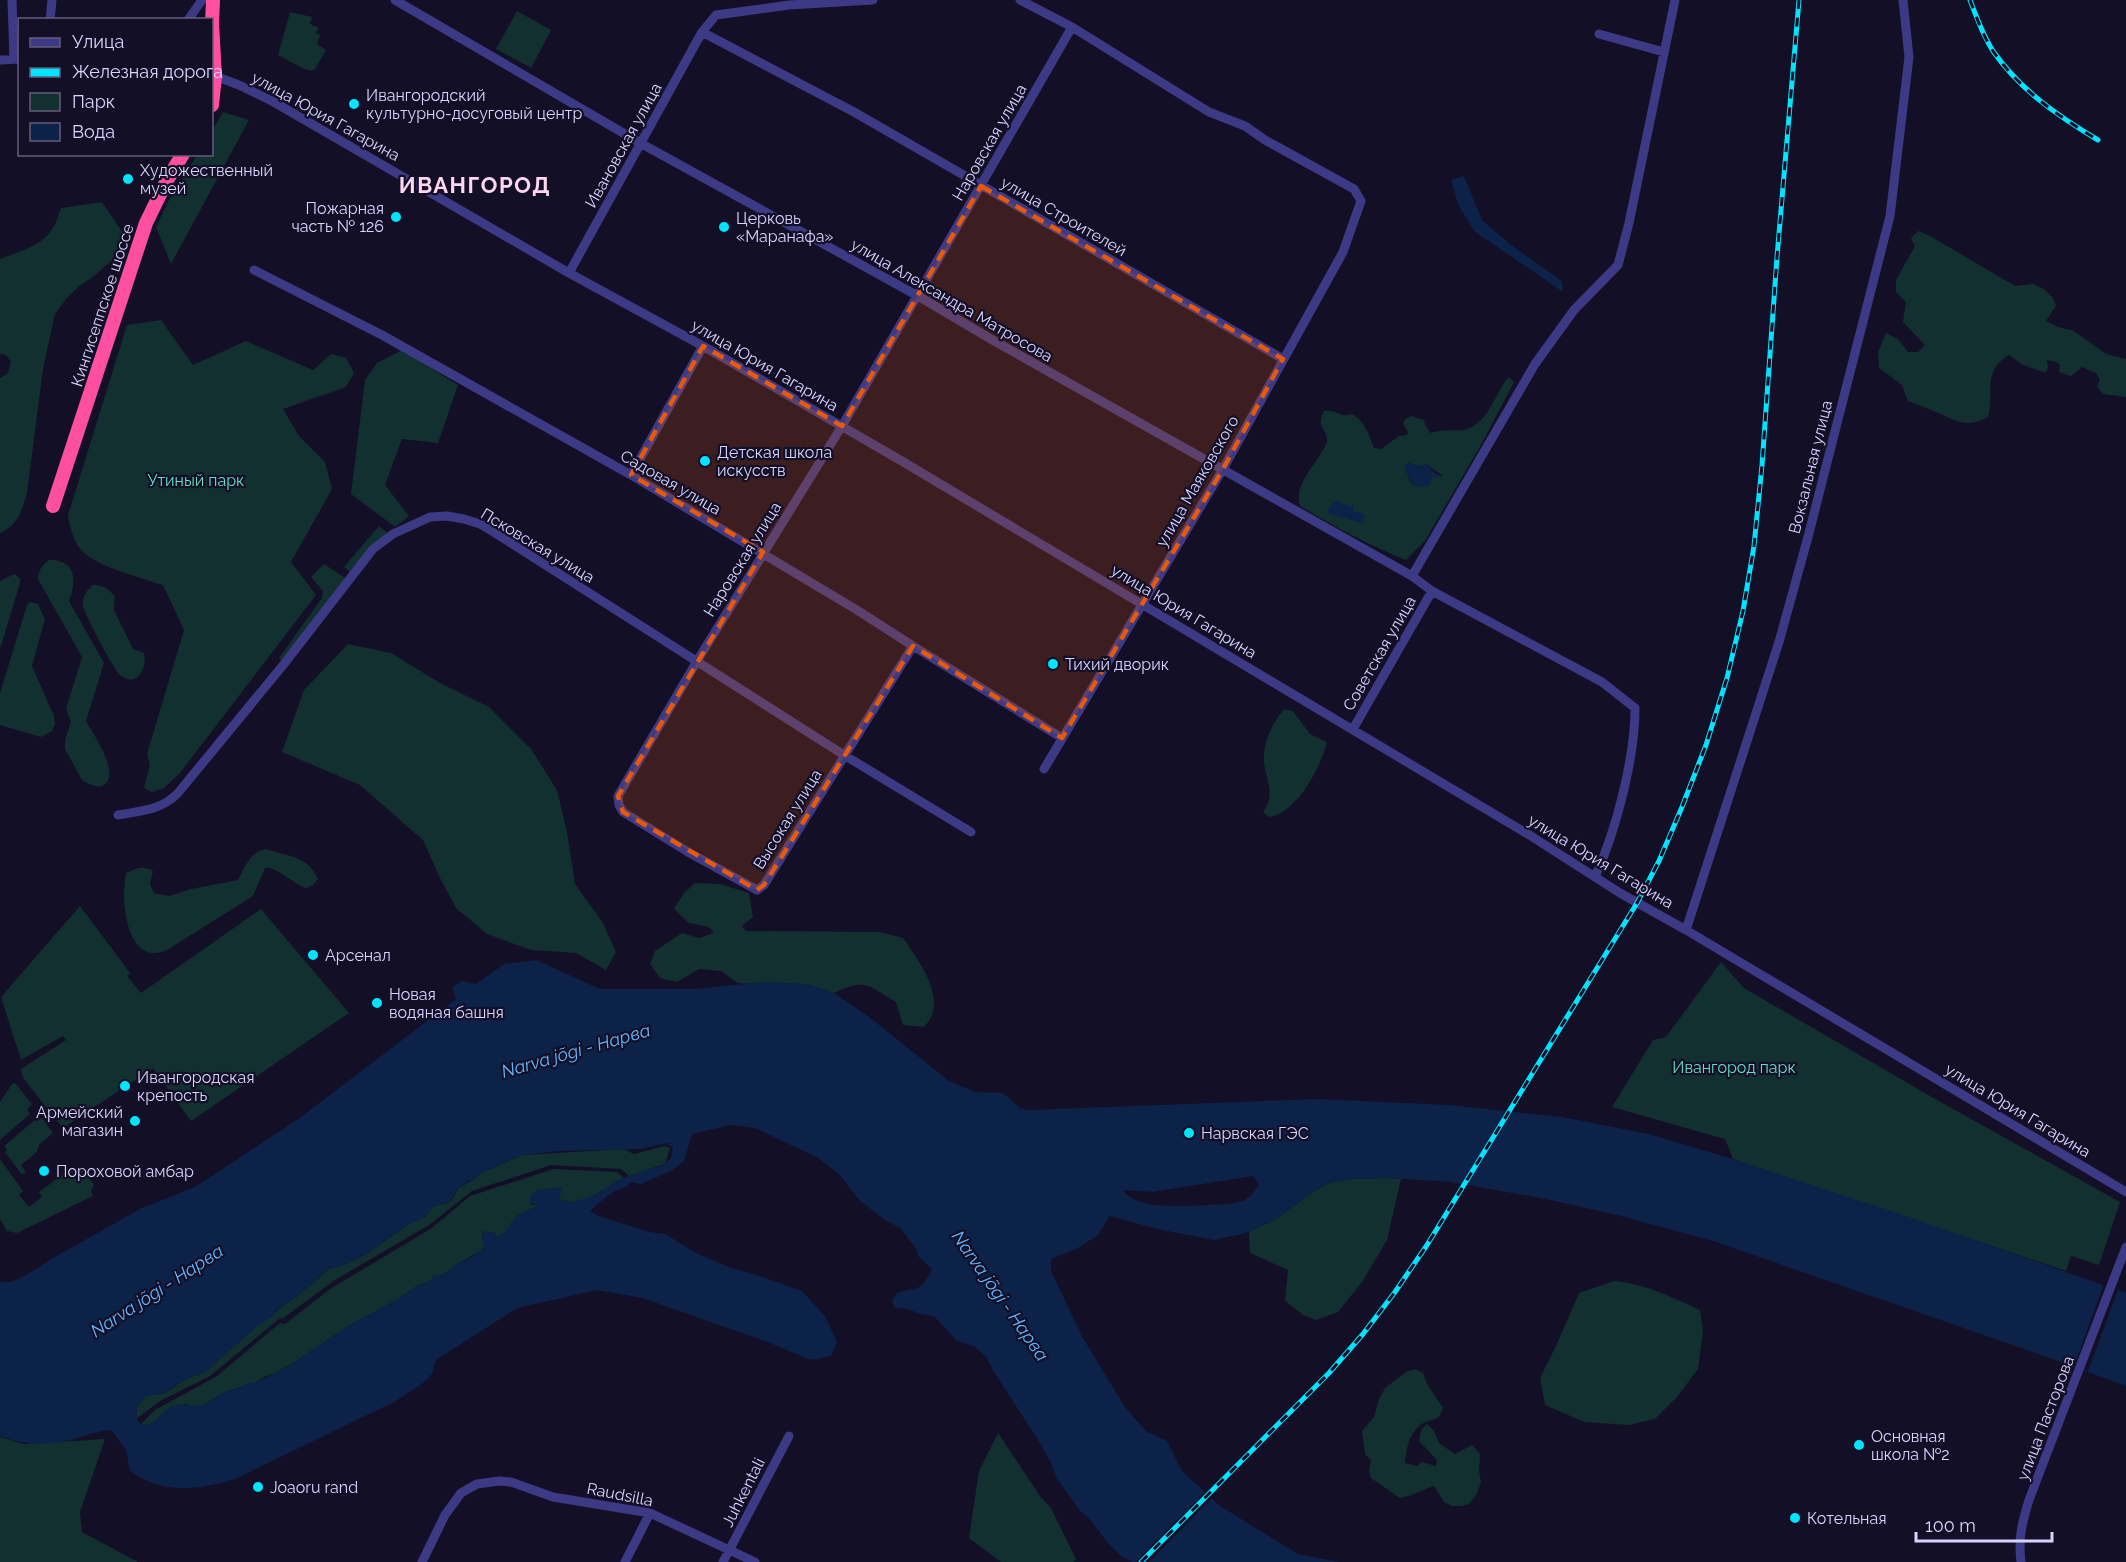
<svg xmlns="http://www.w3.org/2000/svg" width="2126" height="1562" font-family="Raleway,sans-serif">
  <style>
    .green { fill: #12302f; fill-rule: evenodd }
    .water { fill: #0c2248; fill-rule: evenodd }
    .pier { fill: #130f26 }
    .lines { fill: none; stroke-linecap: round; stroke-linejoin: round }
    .minor { stroke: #3d3a85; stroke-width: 9 }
    .highway { stroke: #ff4fa3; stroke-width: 14 }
    .rail-casing { stroke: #00e5ff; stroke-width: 5 }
    .rail { stroke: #130f26; stroke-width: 3; stroke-dasharray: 9; stroke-linecap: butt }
    .marked { fill: #e8590c; fill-opacity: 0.2; stroke: #e8590c; stroke-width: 4.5; stroke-dasharray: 12 8; stroke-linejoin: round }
    .poi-dot { fill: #00e5ff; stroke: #130f26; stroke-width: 2 }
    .labels { text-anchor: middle; stroke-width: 4.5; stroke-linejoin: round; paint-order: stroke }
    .poi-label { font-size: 16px; fill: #d9d4ff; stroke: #130f26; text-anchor: start }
    .street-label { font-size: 16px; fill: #d9d4ff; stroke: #130f26 }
    .park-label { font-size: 16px; fill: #5fe0c0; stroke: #130f26 }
    .water-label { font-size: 18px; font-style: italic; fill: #62b6ff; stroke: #130f26 }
    .district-label { font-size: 22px; font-weight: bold; letter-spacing: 1.5px; fill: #ffd6f0; stroke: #130f26 }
  </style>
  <rect width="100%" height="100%" fill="#130f26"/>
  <path class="green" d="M517,11L551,30L531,68L496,49Z
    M290,12L312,17L310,24L319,28L316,33L320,35L317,44L326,50L315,69L312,71L302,68L278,55Z
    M223,112L249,120L171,264L156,227L169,200L197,155L212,154V131Z
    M102,202L123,233V243L119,254L93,277L79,286L66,299L55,314L43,369L27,493C22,510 18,526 0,533V378L8,373L11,362L6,355L0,354V259C19,251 40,248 52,229C57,223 58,215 61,208Z
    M1918,231L1930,236L2015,286L2033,284L2044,289L2053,298L2056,306L2046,321L2058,327L2074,331L2106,354L2126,359V397L2103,394L2097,387L2100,379L2096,373L2082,367L2071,376L2059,372L2060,365L2056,362L2047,360L2048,368L2046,373L2023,365L2009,355C1981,372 1995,393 1988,417C1964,429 1958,421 1936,412C1927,408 1918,405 1908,401L1902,385L1879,368L1878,352L1886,333L1898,339L1908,352H1918L1925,345L1903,322L1906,302L1896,292V280L1915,246L1911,238Z
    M161,320L193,365L246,341L313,370L331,354L346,358L354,373L346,387L283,409L299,436L325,462L332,489L291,562L316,595L180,773L164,788L152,792L144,788L150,765L147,754L184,630L163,585C142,578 99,567 84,553C75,545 69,527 68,515L127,325Z
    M402,350L458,385L438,443L402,439L385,485L409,516L395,527L351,494L365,380L377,363Z
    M1509,377L1514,382L1481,445L1425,541L1406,560C1368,545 1335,527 1300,506C1293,483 1319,462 1327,442C1328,428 1315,429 1324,411C1334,410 1335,413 1343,415C1349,416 1347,413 1353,415C1364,420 1370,437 1374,448L1381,449L1399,436L1407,435L1408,432L1403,424L1405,419L1411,416L1424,420L1426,427L1431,433C1443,429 1452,431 1463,430C1485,427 1495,397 1505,381ZM1408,463L1419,466L1426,464L1443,476L1432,477L1414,485C1407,479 1407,472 1408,463Z
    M379,526L388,533L350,572L344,567Z
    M49,560C76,559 77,581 69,601L104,663L86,721C93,734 121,773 104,785C98,789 88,784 82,780L65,749V740L71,722L66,709L82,657L38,579C39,570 41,566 49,560Z
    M324,564L345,578L282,661L279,658L322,598L323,591L311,577Z
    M14,574L20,578V583L0,649V581Z
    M93,585C104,585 109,589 115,597L114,610L133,649L144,653C148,667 137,689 120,675C113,668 84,614 83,605C82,596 87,590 93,585Z
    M30,602L38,604L45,619L32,666L54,716L55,724L52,731L41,737L0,725V693L27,605Z
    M348,644L391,653L440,683L489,707L531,749L557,790L567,832L575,884L603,923L616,952L606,970L576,953L531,950L487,934L456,908L440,878L423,840L360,785L282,752L304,690Z
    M1284,709L1293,711L1310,734L1327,742C1321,767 1297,813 1269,817L1263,812C1278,792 1263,778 1264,757C1264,739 1273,723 1284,709Z
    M266,849C289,857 307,855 318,879L313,885L306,888C293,884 276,866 265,868L253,896L167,950C126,968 120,899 126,873C136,868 143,865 153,871L150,884L154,893L169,896L191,889L238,880C246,865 249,853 266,849Z
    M695,883L720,884L749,893L753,917L742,926L746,931L879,932L903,938C919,961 950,1001 924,1027L903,1025L896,1002C867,985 866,978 834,993L810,985L765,982L745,984L736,982L721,971L699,969L677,982L660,978L650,964L655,951L682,933L699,938L714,933L709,927L689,923L674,909L684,893Z
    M80,906L130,973L127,976L141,993L261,909L349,1013L191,1121L153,1068L63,1128L23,1078L21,1069L66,1040L63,1036L21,1060L1,997Z
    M1721,962L1744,988L1937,1100L2120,1202L2099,1265L2071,1256L2066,1271L1733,1159L1725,1139L1612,1107L1653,1040L1666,1037Z
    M15,1083L32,1104L27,1109L30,1114L0,1140V1102L12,1084Z
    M42,1118L53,1133L39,1145L37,1152L21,1165L26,1172L22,1175L5,1152L7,1149L4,1146L35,1120L37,1121Z
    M665,1146L670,1148L665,1164L629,1176L621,1169L551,1165L472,1191L429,1225L335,1280L282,1319L280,1318L210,1376L160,1401L136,1419L137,1407L146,1396L165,1393L186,1379L205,1372L257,1326L310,1286L328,1269L341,1266L365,1255L434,1206L448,1203L452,1200L458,1188L473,1180L479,1174L522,1155L624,1149L634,1154Z
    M0,1159L23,1191L19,1195L29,1207L42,1197L39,1192L74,1166L76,1169L81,1165L94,1185L91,1191L93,1196L17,1233L7,1231L0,1219Z
    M553,1169L617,1172L624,1178C606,1187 580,1210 558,1199L562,1187L535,1191L531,1205L543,1204C533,1209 522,1211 515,1218C509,1225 508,1232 498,1237L492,1232H482L484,1246L482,1250L454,1266L452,1269L439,1276L435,1275L430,1281L417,1286L395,1301L348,1326L295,1362L275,1373L266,1376L255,1383L225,1392L205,1404L195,1407L185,1404L165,1411L152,1424L143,1426L140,1425L155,1410L217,1376L280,1323L285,1324L330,1289L432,1228L470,1196Z
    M1386,1178L1401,1179L1387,1240L1362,1282L1338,1312L1316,1320L1303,1315L1285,1301L1288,1270L1250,1253L1249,1231L1273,1221L1316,1190L1330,1183L1352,1179Z
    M1614,1281C1646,1284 1672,1297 1700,1310L1703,1331L1698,1369L1677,1397L1655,1419L1629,1425L1584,1422L1545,1405L1540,1378L1556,1346L1579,1293Z
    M1415,1369L1423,1373L1427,1384L1443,1408L1439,1417C1433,1421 1425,1421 1420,1425C1409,1434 1406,1450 1405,1463L1417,1466L1422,1462L1436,1466L1437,1460L1419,1441L1421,1430L1427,1424L1434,1431L1439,1443L1455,1454L1472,1445L1480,1454L1479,1470L1481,1483L1476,1495L1469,1504L1462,1506H1452L1444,1502L1434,1486C1422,1490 1412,1496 1400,1498L1371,1478L1369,1470L1371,1460L1365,1454L1362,1431L1374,1417L1379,1399L1385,1388L1406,1372Z
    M998,1433L1040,1496L1051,1508L1076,1559L1074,1562H1001L969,1538L979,1471Z
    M0,1437L24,1444L105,1439L80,1512L82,1532L138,1562H0Z"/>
  <path class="water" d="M1464,176L1482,220L1511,245L1562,281L1563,292L1474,231L1458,204L1451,180Z
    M1408,463L1419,466L1426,464L1435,473L1443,477H1432L1430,485C1410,493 1413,478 1404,469L1405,464Z
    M1337,501L1350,506L1354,504L1353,512L1363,513L1365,517L1362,523L1329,514L1327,511L1330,505Z
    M536,960L600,989H694L765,982L807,984L834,993L868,1016L949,1081L975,1092L1003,1093L1020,1108L1028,1110L1316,1099L1450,1105L1562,1117L1649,1134L1733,1159L1912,1218L2126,1293V1386L2050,1358L1713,1241L1617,1215L1546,1199L1451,1182L1386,1178L1351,1179L1330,1183L1316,1190L1273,1221L1242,1234L1214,1240L1157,1229L1110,1216L1098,1235L1078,1248L1051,1259V1271L1083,1338L1125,1407L1146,1431L1167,1441L1182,1471L1220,1506L1298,1554L1339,1562H1133L1122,1557L1107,1542L1088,1517L1080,1511L1057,1479L1050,1461L1038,1440L994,1372L987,1358L975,1347L956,1340L934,1316L920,1314L908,1309L895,1308L892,1301C898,1288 905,1292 917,1288C925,1285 928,1276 932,1269L918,1256L917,1250L900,1228L885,1220L859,1200L839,1174L818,1158L755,1128L731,1125L692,1134L684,1161L671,1171L641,1184L631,1182C626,1189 620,1188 614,1192C605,1197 598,1204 590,1211L599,1216L649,1232L665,1234L698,1254L731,1268L757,1275L802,1291L825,1316L837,1342L831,1356L811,1360L765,1341L642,1298L597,1290L517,1308L436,1360L432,1374L422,1384L394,1402L235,1479C199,1490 162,1495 130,1471L126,1450L111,1430C95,1431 81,1438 65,1441C44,1446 21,1444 0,1436V1282H11L28,1274L53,1258L142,1208L195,1187L301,1117L456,999L452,987L462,981L476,984L504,964ZM668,1143L673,1148L671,1158L662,1166L645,1170L616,1181L598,1194L583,1199L572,1202L559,1199L562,1187L535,1191L530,1196V1204L541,1205C532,1209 522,1211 515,1218C509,1225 507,1233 498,1237L492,1232L483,1231L482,1238L484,1248L481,1251H478L474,1256L453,1266L452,1269L439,1276L435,1275L430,1281L417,1286L395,1301L348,1326L287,1367L255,1383H247C242,1389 234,1389 226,1392C216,1396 208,1405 196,1406C188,1407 182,1403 173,1406C159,1411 159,1423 143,1426L136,1419L137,1407L146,1396L164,1393L186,1379L205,1372L257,1326L273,1316L275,1312L310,1286L327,1269L341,1266L365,1255L404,1227L425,1217L434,1206L450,1202L458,1188L470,1180V1182L479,1174L500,1164H504L507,1161L522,1155L561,1151L639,1149ZM1253,1176L1259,1185C1255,1191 1250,1198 1242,1201C1232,1206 1159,1207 1147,1204C1139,1202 1127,1197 1123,1190L1152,1192Z"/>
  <path class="pier" d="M2104,1284L2118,1290L2088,1371L2074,1366Z
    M1207,1490L1214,1496L1149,1562H1135Z"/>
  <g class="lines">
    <path class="minor" d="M12,0L14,59
      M395,0L642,144L918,296L996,342L1412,576L1432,591L1602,682L1635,708C1635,758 1616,831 1595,877
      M1020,0L1072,27L1209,112L1245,126L1265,140L1354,189L1361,201L1343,252L1223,469L1044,769
      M50,20L52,0
      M188,20L202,0
      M702,32L854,112L1283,359
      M1599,34L1664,52
      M0,60L20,59
      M212,75L239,85L272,101L569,273L703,346L900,460L1531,836L1620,893L1686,930L2126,1192
      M254,270L382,335L631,475L857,610L913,646L1062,738
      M569,273L702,32L716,15L789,5L873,0
      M631,475L703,346
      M1412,576L1535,364L1574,310L1618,265L1629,223L1675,0
      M913,646L764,885L757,890L688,852L623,812L619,805L618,796L697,661L842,426L1072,27
      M1353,729L1432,591
      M118,815C140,811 162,810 178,793L284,664L373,549L393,534L430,517L447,516L464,519L480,524L495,533L844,755L971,832
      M1686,930L1779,642L1808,537L1890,216L1909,57L1903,0
      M422,1562L445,1515L461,1493L477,1484L499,1481L511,1482L553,1497L650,1513L755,1562
      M625,1562L650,1513
      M723,1562L789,1436
      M2021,1562C2018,1538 2022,1523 2029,1500L2126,1247"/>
    <path class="highway" d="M212,105L215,76L212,24L213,0
      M53,506L146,223L167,180L183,154"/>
    <defs>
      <path id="rail" d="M1970,0C1976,16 1983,36 1993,51C2020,90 2058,116 2098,140
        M1141,1562L1329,1373L1363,1334L1395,1292L1427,1245L1637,903L1659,861L1682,807L1706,745L1727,678L1743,611L1754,546L1762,465L1777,257L1799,0"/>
    </defs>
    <use href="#rail" class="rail-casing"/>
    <use href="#rail" class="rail"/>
  </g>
  <path class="marked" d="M981,186L1283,359L1223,469L1062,738L913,646L764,885L757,890L623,812L618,796L763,552L631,475L703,346L842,426Z"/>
  <g class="poi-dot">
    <circle cx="354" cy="104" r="6"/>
    <circle cx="128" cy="179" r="6"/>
    <circle cx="396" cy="217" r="6"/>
    <circle cx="724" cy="227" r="6"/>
    <circle cx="705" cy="461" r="6"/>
    <circle cx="1053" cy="664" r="6"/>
    <circle cx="313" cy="955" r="6"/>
    <circle cx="377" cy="1003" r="6"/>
    <circle cx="125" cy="1086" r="6"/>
    <circle cx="135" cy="1121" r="6"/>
    <circle cx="1189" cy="1133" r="6"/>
    <circle cx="44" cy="1171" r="6"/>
    <circle cx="1859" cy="1445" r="6"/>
    <circle cx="258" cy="1487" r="6"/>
    <circle cx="1795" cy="1518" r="6"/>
  </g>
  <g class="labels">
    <g class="poi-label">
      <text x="366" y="101">Ивангородский<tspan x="366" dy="18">культурно-досуговый центр</tspan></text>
      <text x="140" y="176">Художественный<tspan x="140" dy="18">музей</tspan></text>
      <text x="384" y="214" text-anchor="end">Пожарная<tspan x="384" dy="18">часть № 126</tspan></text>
      <text x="736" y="224">Церковь<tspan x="736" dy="18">«Маранафа»</tspan></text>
      <text x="717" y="458">Детская школа<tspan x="717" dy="18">искусств</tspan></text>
      <text x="1065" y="670">Тихий дворик</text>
      <text x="325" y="961">Арсенал</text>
      <text x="389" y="1000">Новая<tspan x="389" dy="18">водяная башня</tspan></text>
      <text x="137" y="1083">Ивангородская<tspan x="137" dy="18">крепость</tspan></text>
      <text x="123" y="1118" text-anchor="end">Армейский<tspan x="123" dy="18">магазин</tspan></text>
      <text x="1201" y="1139">Нарвская ГЭС</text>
      <text x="56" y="1177">Пороховой амбар</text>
      <text x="1871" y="1442">Основная<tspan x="1871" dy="18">школа №2</tspan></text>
      <text x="270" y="1493">Joaoru rand</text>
      <text x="1807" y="1524">Котельная</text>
    </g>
    <g class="street-label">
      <text transform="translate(326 116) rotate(29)" y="6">улица Юрия Гагарина</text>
      <text transform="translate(989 142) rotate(-60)" y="6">Наровская улица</text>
      <text transform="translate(623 145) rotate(-61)" y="6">Ивановская улица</text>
      <text transform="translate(1064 216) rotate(30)" y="6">улица Строителей</text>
      <text transform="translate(952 300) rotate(30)" y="6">улица Александра Матросова</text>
      <text transform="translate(102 305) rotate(-72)" y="6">Кингисеппское шоссе</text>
      <text transform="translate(765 365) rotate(30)" y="6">улица Юрия Гагарина</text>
      <text transform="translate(1810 467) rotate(-76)" y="6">Вокзальная улица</text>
      <text transform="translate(1197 481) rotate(-60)" y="6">улица Маяковского</text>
      <text transform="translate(671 482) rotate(30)" y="6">Садовая улица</text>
      <text transform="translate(538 545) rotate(31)" y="6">Псковская улица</text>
      <text transform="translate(742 559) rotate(-58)" y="6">Наровская улица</text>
      <text transform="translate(1184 611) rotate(31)" y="6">улица Юрия Гагарина</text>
      <text transform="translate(1379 653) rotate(-60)" y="6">Советская улица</text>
      <text transform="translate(787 819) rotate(-58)" y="6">Высокая улица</text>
      <text transform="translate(1601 861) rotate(31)" y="6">улица Юрия Гагарина</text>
      <text transform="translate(2018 1110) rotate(31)" y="6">улица Юрия Гагарина</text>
      <text transform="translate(2045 1418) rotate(-69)" y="6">улица Пасторова</text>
      <text transform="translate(743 1492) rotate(-63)" y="6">Juhkentali</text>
      <text transform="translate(620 1494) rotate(11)" y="6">Raudsilla</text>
    </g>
    <g class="park-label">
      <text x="196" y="486">Утиный парк</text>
      <text x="1734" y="1073">Ивангород парк</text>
    </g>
    <g class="water-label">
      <text transform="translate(576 1051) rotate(-16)" y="6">Narva jõgi - Нарва</text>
      <text transform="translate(157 1291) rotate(-33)" y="6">Narva jõgi - Нарва</text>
      <text transform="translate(1000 1296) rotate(55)" y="6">Narva jõgi - Нарва</text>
    </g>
    <g class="district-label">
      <text x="475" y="193">ИВАНГОРОД</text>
    </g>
  </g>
  <rect x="18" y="18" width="195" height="138" fill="#130f26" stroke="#625e7d" stroke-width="1.5"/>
  <rect x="30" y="38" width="30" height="9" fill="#3d3a85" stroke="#625e7d" stroke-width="1.5"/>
  <text x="72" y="48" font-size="18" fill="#d9d4ff">Улица</text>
  <rect x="30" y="68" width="30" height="9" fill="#00e5ff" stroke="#625e7d" stroke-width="1.5"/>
  <text x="72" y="78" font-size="18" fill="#d9d4ff">Железная дорога</text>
  <rect x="30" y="93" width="30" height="18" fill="#12302f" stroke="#625e7d" stroke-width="1.5"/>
  <text x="72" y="108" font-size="18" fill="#d9d4ff">Парк</text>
  <rect x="30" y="123" width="30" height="18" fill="#0c2248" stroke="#625e7d" stroke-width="1.5"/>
  <text x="72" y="138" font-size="18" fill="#d9d4ff">Вода</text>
  <path d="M1916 1532v9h136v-9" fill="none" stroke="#d9d4ff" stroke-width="3"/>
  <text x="1925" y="1532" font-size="18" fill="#d9d4ff" stroke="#130f26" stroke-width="4.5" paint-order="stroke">100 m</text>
</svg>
